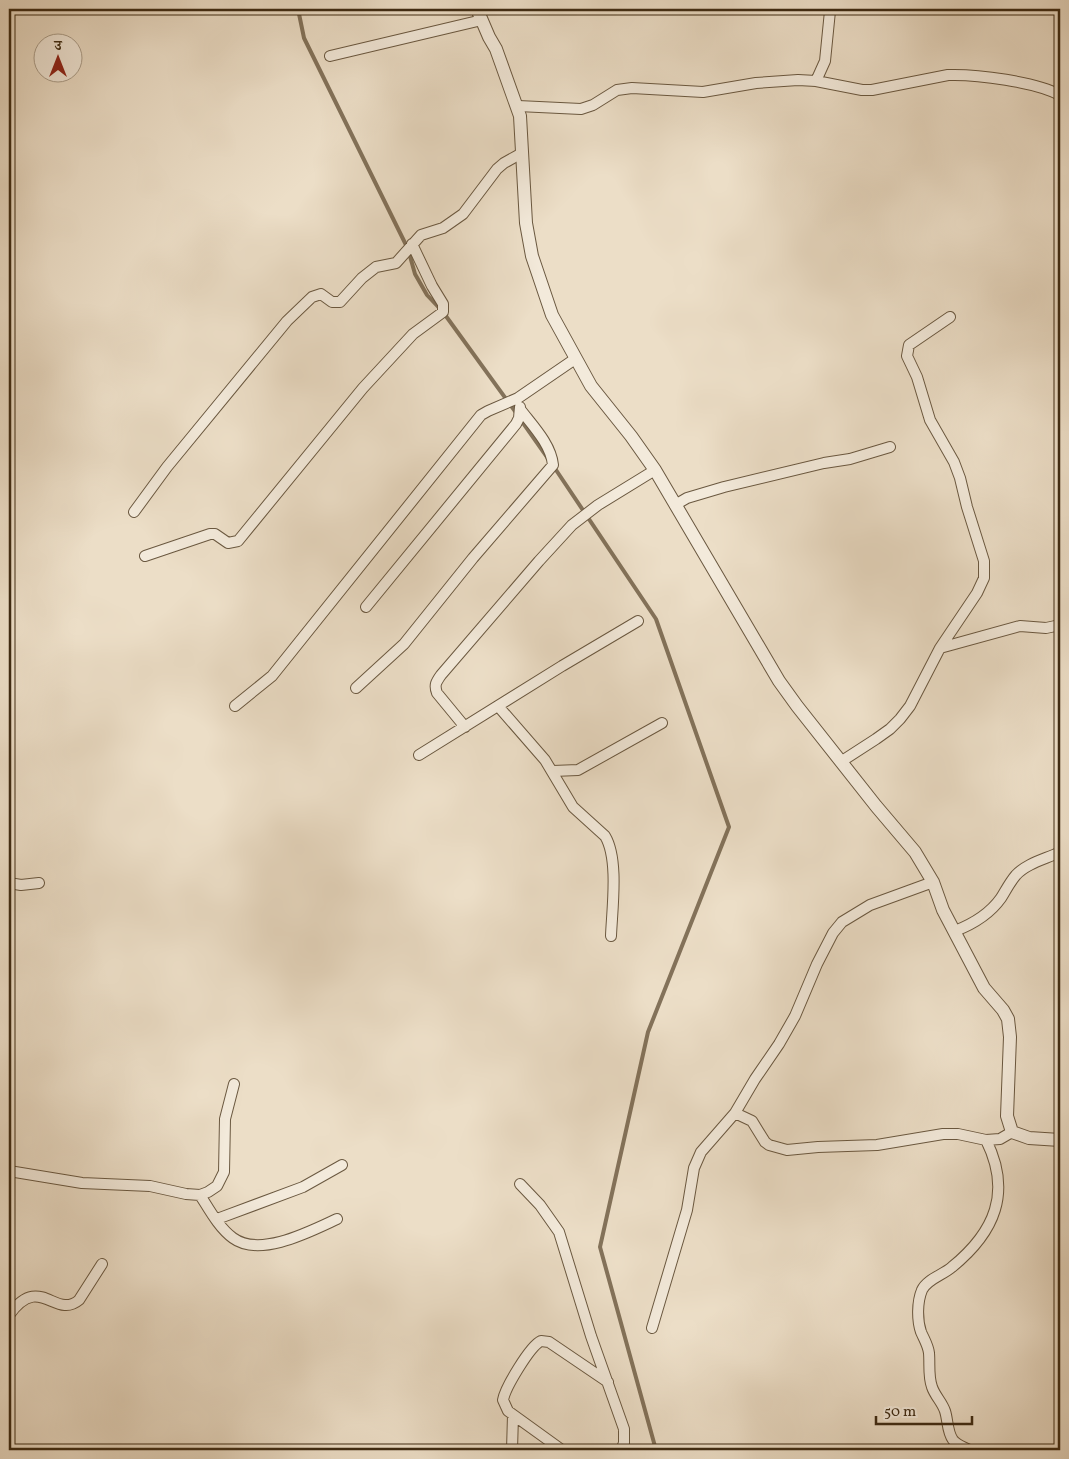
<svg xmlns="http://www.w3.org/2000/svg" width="1069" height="1459" font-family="Vollkorn,'Noto Serif Devanagari',serif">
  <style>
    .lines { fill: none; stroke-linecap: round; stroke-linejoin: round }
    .stream { stroke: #83725a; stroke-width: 4 }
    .minor-casing { stroke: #6a5840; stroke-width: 12 }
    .tertiary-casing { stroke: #6a5840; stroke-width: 14 }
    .minor { stroke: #f3eadb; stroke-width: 10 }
    .tertiary { stroke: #f3eadb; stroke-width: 12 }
  </style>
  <rect width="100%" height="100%" fill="#ecdec7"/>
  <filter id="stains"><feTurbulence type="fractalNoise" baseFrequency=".004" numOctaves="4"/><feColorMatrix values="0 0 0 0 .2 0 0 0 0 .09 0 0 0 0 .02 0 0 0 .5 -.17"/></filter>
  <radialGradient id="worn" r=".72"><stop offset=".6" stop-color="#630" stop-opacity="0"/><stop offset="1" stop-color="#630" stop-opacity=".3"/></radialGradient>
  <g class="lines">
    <path class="stream" d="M298,9L304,38L408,249L415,274L427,295L443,312L517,414
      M521,420L547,457
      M554,467L656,619L729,827L648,1032L600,1247L656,1450"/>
    <defs>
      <path id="minor" d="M330,56L482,20
        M816,81L825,61L830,11
        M518,106L581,109L593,105L617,90L632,88L703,92L756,83L798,80L816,81L862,90H872L948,75C977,74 1036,82 1060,95
        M675,505L687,498L724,487L824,463L850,459L890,447
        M134,512L167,467L287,321L312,297L321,294L332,302H340L362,278L376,267L396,263L421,235L443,228L463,214L497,169L504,163L522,153
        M145,556L210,534H215L228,543L238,541L363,388L413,334L443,312V304L432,286L412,244
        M366,607L516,424L519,418L520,407
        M940,648L1020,626L1046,628L1060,625
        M356,688L404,644L473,558L553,465C551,444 532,425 520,409
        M235,706L272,676L481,415L488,411L518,398L575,359
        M498,706L545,760L573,807L605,836C619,859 612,909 611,936
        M465,727L437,693C434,685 436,682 441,675L539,561L572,525L598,505L655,470
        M419,755L562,666L638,621
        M842,761L876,739L890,729L900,719L910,706L940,648L977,593L984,578V561L967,507L960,478L954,462L930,420L917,377L907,356L909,345L950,317
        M553,771L578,770L662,723
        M9,883L21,885L39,883
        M955,931C973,924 989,915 1001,898C1006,890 1010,882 1016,875C1027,863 1046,859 1060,852
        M735,1113L752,1121L765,1142L769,1145L787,1150L818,1147L877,1145L943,1134H958L986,1140L1000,1139L1012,1132
        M9,1171L82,1183L150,1186L186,1194L200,1195L208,1192L217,1186L224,1172L225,1119L234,1084
        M520,1184L540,1205L559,1232L591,1336L624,1429V1443L621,1450
        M200,1195C209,1209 219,1228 233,1238C260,1258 311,1231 337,1219
        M217,1219L303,1187L342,1165
        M9,1315C40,1272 55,1320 79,1300L102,1264
        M652,1328L687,1210L694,1168L701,1152L735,1113L755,1079L779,1044L795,1016L817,964L833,933L842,922L870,905L933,882
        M512,1450L513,1415
        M562,1450L508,1411L503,1400C505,1388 530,1346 541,1341L549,1342L608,1382
        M969,1450C964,1447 957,1445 953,1440C947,1432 948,1420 945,1411C942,1402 935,1396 932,1387C928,1376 930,1365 929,1353C928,1345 924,1339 921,1332C917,1320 917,1302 922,1290C927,1279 943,1275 952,1267C995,1232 1012,1192 986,1140"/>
      <path id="tertiary" d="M477,9L489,37L496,49L520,116L526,223L532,256L552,315L591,386L631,436L655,470L779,681L797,706L876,806L915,852L933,882L943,910L984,988L1003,1010L1008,1019L1010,1037L1007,1116L1012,1132L1029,1138L1060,1140"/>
    </defs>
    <use href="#minor" class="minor-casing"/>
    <use href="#tertiary" class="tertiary-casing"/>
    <use href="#minor" class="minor"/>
    <use href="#tertiary" class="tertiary"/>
  </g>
  <rect width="1069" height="1459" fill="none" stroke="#ecdec7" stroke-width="30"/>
  <rect x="10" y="10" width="1049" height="1439" fill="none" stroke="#3e2b13" stroke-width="2.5"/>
  <rect x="15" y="15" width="1039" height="1429" fill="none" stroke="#3e2b13"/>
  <g transform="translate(58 58)"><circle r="24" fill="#f3eadb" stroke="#ab9e8b"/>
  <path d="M0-4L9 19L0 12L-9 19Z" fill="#8f2418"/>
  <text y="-8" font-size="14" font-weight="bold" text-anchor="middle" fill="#3e2b13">उ</text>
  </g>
  <path d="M876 1416v8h96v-8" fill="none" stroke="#3e2b13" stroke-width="2.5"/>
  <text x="884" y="1416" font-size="15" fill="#3e2b13" stroke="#f3eadb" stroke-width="4" paint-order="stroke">50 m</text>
  <rect width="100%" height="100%" filter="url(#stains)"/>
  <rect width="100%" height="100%" fill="url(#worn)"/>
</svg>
